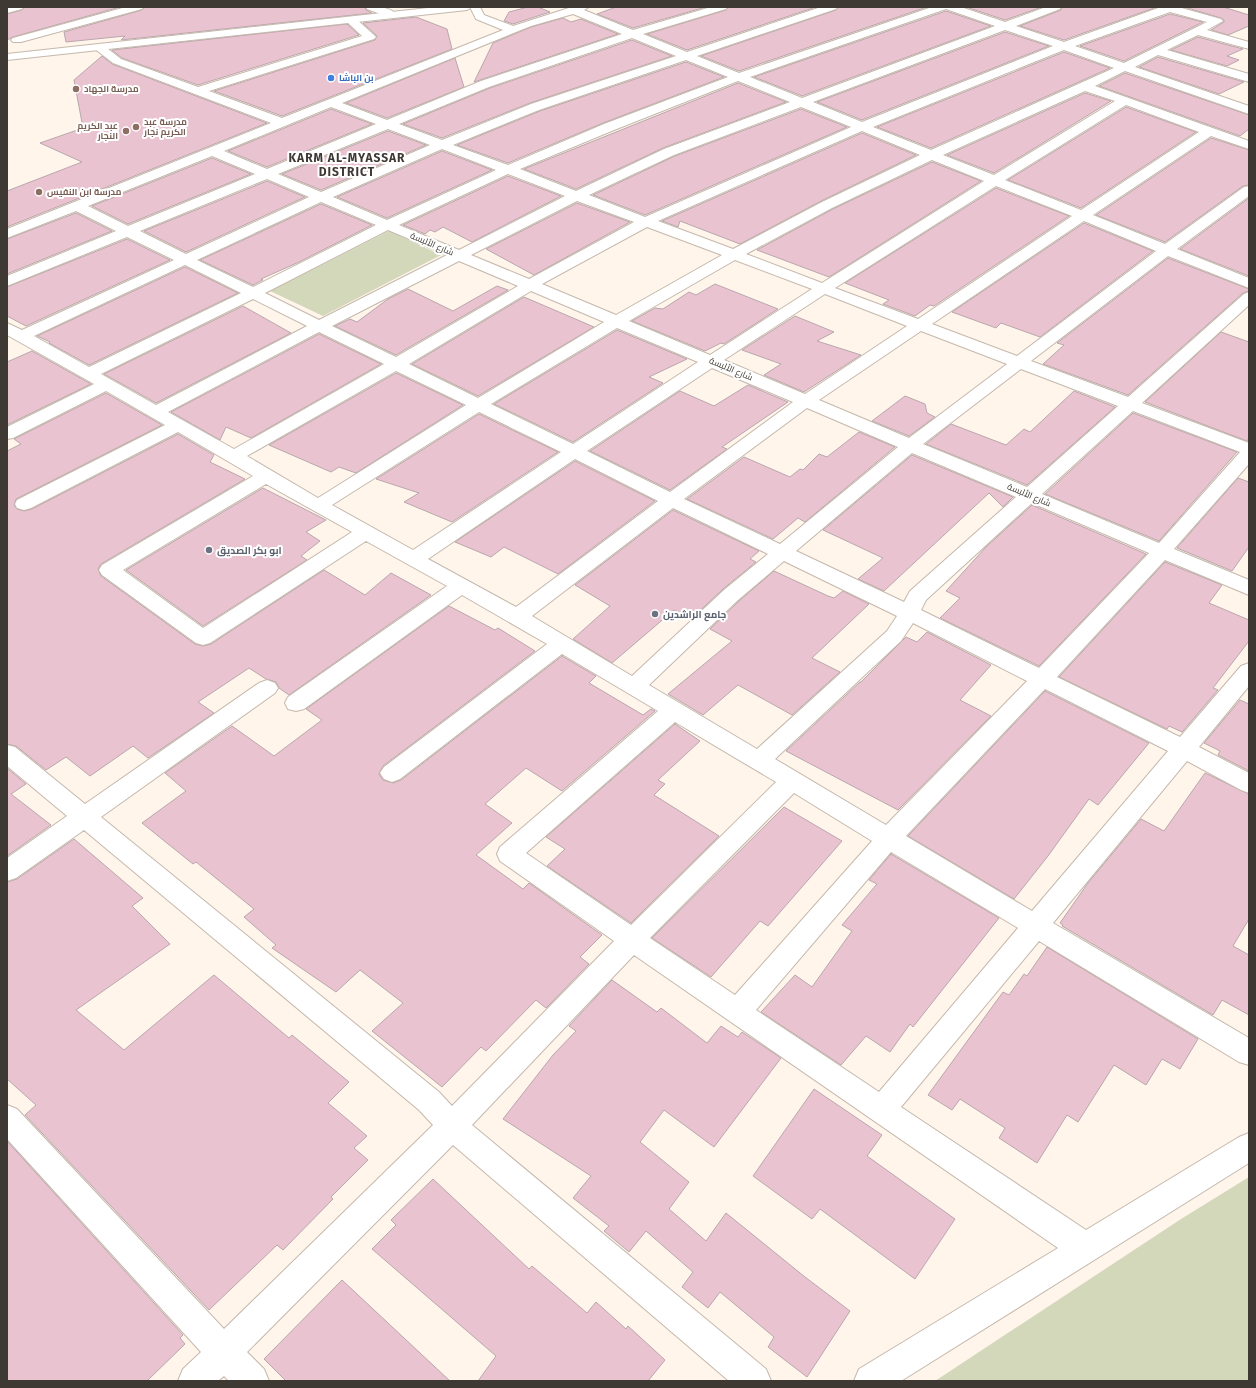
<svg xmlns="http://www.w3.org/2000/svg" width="1256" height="1388" font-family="'Fira Sans',Cairo,sans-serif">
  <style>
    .green { fill: #d3d8bb }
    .building { fill: #eac3d1; stroke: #b9a7ad }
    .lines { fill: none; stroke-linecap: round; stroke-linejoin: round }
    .street-casing { stroke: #c5b8ac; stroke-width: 2 }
    .secondary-casing { stroke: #c5b8ac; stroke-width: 2 }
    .street { fill: #fff; fill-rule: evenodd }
    .secondary { fill: #fff; fill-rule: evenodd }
    .shop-dot { fill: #3f7fe0; stroke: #fff; stroke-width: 1.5 }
    .education-dot { fill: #8d6e63; stroke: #fff; stroke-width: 1.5 }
    .worship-dot { fill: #6b7280; stroke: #fff; stroke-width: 1.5 }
    .labels { text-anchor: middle; stroke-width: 4; stroke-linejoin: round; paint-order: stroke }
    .far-shop-label { font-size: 9px; font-weight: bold; fill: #366cbe; stroke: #fff; text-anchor: start }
    .far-education-label { font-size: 9px; font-weight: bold; fill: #785e54; stroke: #fff; text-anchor: start }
    .far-street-label { font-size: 9px; fill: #3e3933; stroke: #fff }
    .worship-label { font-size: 10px; font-weight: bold; fill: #5b616d; stroke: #fff; text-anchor: start }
    .far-district-label { font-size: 12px; font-weight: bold; letter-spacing: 1px; fill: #3e3933; stroke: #fff }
  </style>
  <rect width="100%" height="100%" fill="#fff5ea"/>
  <path class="green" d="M389,231L441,255L323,316L270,291Z
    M1249,1177V1381H935L1181,1219Z"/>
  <path class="building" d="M24,7H120L13,37L7,40V14L22,10Z
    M144,7H365L366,10L372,13L121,40L125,36L66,42L64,32L142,10Z
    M528,7H538L550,12L513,24L504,21L509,12Z
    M616,7H706L633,28L597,14Z
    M728,7H816L687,50L647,34L726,10Z
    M838,7H927L739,71L701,56L836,10Z
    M966,7H1042L1005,20Z
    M1062,7H1157L1064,40L1020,26L1061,10Z
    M1184,7H1223L1249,15V26L1228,35L1211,30L1224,22V20L1221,18Z
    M946,11L991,26L802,96L754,77Z
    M1170,14L1203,22L1124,61L1080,46Z
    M416,17L447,29L452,49L282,116L214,91L375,40L377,36L363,23Z
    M563,18L571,22L581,19L618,34L474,82L493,43L531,27Z
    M347,24L359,35L198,85L122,58L112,50Z
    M1005,32L1049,46L862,120L817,102Z
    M1198,37L1243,49L1227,56L1239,60L1227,66L1171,50Z
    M632,40L672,56L530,103L442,138L403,124L490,88Z
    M1064,52L1110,68L931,148L877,127Z
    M102,56L112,64L267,123L7,227V191L82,162L40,143L83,128L74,80Z
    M1158,57L1244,82L1219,94L1139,67Z
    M455,58L464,87L387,118L346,103Z
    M686,62L724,77L603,123L508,163L457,145L540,111Z
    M1125,73L1249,115V129L1240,136L1099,86Z
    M738,83L786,102L663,148L576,189L524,169Z
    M1085,93L1111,101L994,173L947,155Z
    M1126,107L1196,132L1081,208L1008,180Z
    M331,109L372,124L267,167L228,151Z
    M801,109L847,127L645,215L593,195L675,156Z
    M388,131L426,145L321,190L282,174Z
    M862,133L916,155L821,201L740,244L680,221L678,227L662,221Z
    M1211,138L1249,150V185L1243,186L1165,242L1096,215Z
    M442,151L492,170L387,218L337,197Z
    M212,158L251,174L128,224L92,206Z
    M932,162L981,181L829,277L757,250L833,209Z
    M508,176L561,196L472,242L443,227L435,232L430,230L425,234L403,225Z
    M267,181L305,197L186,252L144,231Z
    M996,188L1069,216L934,306L930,305L915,316L883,304L889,300L845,283Z
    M1249,198V276L1180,249Z
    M577,203L630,222L534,275L486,249Z
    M321,204L372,225L299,262L261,279L263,280L253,285L200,260Z
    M76,213L112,231L7,274V239Z
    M1084,223L1153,251L1040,337L1001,323L996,328L952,312Z
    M127,239L170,260L26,326L7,316V287Z
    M1168,258L1249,289V291L1243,293L1128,395L1043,364L1064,345L1057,343Z
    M185,267L238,293L89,365L49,343L50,342L37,336Z
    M715,284L778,309L724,344L721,343L705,351L632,321L655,308L663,309L689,292L696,295Z
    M497,286L508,290L396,355L335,326L350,319L357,322L388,299L408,289L453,311Z
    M524,297L594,327L478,396L412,364Z
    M243,306L291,333L156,403L104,374Z
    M795,316L834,332L817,341L861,355L804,392L764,375L781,364L742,350Z
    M617,330L687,359L649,377L663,383L573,442L494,404Z
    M1221,332L1249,342V438L1247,441L1145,402Z
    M319,334L381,364L251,438L226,427L220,440L171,412Z
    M32,351L91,384L7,425V362Z
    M396,373L463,405L356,473L339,467L331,472L269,445Z
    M748,385L788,402L722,447L727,449L670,490L590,451L680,391L714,406Z
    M1074,391L1115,407L1027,485L926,444L951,424L1006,445L1024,429L1030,432Z
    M106,393L162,425L16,499L14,505L17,509L24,511L32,509L178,434L214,455L210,462L245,479L101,564L98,569L101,576L195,644L203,646L211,644L324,570L365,595L391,573L431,595L289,695L279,688L276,682L266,679L249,668L198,702L214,713L148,758L133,746L90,776L66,757L46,770L16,746L7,744V451L21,444L14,439Z
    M905,396L925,404L927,413L935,417L909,436L872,421Z
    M1133,413L1237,452L1159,541L1045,494Z
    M479,414L558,452L452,522L404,502L419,493L376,479Z
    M859,432L895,447L805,522L798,518L773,539L687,499L744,457L790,477L800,469L803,470L819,454L827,457Z
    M912,455L1013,497L1003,507L989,493L884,591L858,579L883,558L823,530Z
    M575,461L655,501L558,574L504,547L491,557L455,542Z
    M1238,478L1249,482V547L1232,571L1177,548Z
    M263,488L326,520L306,532L320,541L301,556L307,560L203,626L126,570Z
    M1032,505L1146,554L1039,666L940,618L960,598L946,591L986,547Z
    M673,510L759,551L750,559L756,562L723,589L691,619L674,610L612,663L573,639L610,606L575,585Z
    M1165,562L1222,585L1209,603L1249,620V641L1213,688L1218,690L1182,732L1169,726L1167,729L1059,677Z
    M774,571L828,596L834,598L843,591L869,604L812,658L840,672L792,715L738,685L703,715L668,694L732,641L710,629L739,601Z
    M449,606L495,630L498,628L535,651L383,766L379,774L383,780L393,783L401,780L562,656L596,676L589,683L643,715L651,709L655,711L562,791L526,768L485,804L512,823L476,855L523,889L529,883L602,935L580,957L589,964L546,1008L536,1000L486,1051L481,1047L442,1087L372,1031L403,1003L360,970L336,992L272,948L276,945L244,917L254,909L196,862L193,864L142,823L186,791L165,773L232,726L274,756L322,720L306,709Z
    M927,632L991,665L960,700L991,716L898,810L786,751L860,682H861L906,637L917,642Z
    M1045,691L1149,743L1098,805L1089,799L1048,856L1014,899L908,836Z
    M1240,700L1249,704V771L1218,755L1220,751L1204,743Z
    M675,724L700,741L658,780L665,784L654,795L719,836L631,923L547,866L565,849L546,837Z
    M7,768L26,784L11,794L51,825L7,856Z
    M1205,773L1249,794V919L1233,946L1249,955V1015L1222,1000L1213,1015L1062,926L1063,925L1060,923L1088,883L1141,819L1164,831Z
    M784,807L842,841L768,926L760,921L711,977L652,938Z
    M74,839L143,898L132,906L170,944L76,1010L124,1050L214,975L289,1038L292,1035L349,1082L328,1103L367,1136L354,1148L368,1160L331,1197L333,1199L283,1250L277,1245L209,1310L25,1115L36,1105L7,1079V882L17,879Z
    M891,854L999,918L913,1027L910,1024L890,1052L866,1036L841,1065L761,1012L795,975L812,987L852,931L842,925L877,884L869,880Z
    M1047,947L1198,1039L1180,1069L1162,1059L1146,1085L1114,1065L1078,1122L1067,1115L1037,1163L999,1138L1005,1128L960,1099L952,1110L928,1095L1003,992L1009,995L1024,974L1027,976Z
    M612,980L657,1012L661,1008L707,1043L721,1026L738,1037L742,1032L781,1058L714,1147L664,1110L640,1142L689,1182L669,1209L706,1241L726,1213L805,1277L850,1311L807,1377L768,1347L774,1337L720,1292L708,1308L682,1287L693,1272L646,1231L629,1252L604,1231L609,1226L573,1198L591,1176L503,1119L553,1055L576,1031L569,1026Z
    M814,1089L882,1135L867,1156L955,1219L915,1279L820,1209L812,1219L753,1176Z
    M7,1141L183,1335L180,1338L185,1344L147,1381H7Z
    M433,1179L529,1269L532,1266L587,1313L596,1302L626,1329L628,1326L665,1360L648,1381H478L496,1356L372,1249L396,1225L391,1220Z
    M342,1280L450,1381H286L264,1359Z"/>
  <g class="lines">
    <defs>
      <path id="street" d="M7,7H23L22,9L7,13Z
        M126,7H143L142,9L21,42H13L11,40L13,38Z
        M366,7C376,7 390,6 397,15L396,17H388L367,9Z
        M470,7H480L484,15L513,26L572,7H589L584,10L633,30L711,7H727L726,9L643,34L687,52L821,7H837L836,9L697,56L739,73L932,7H961L1005,22L1046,7H1061L1060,9L1016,26L1064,42L1161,7H1178L1221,19L1223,21L1207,30L1249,42V49L1198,35L1167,50L1249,74V82L1158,55L1135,67L1249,106V114L1125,71L1095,86L1249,141V149L1211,136L1093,215L1165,244L1244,187L1249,186V196L1177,249L1249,278V288L1168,256L1031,361L1128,397L1244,294L1249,292V305L1142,403L1249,443V464L1174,549L1249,580V595L1165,560L1057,677L1180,737L1241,666L1249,663V686L1199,747L1249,773V793L1241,790L1187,761L1053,923L1249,1038V1065L1239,1062L1039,941L901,1107L1086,1230L1239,1137L1249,1133V1163L901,1381H854L859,1369L1058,1248L634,955L472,1125L766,1369L771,1381H729L453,1145L247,1352L264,1369L269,1381H229L224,1376L218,1381H178L183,1369L201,1352L7,1139V1105L17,1109L224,1329L433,1125L419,1110L84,830L16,878L7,881V858L67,816L7,766V745L15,747L85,804L259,683L267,680L275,683L278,688L275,693L101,817L439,1092L452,1106L614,941L500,861L497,854L500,847L658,711L562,654L400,779L392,782L384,779L380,773L384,767L547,644L462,595L304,709L296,711L288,709L285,703L288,697L447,586L366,541L210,643L203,645L196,643L102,575L99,570L102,565L253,476L178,432L31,508L24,510L17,508L15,504L17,500L165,425L106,391L13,438L7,439V427L94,384L7,335V323L22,330L174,260L127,237L7,286V276L116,231L76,211L7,238V229L271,123L113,63L95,49L93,47L95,45H103L121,59L198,87L362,36L347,22L345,20L347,18H355L374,35L376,37L374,39L209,91L282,118L503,30L476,19ZM946,9L995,26L802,98L750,77ZM1170,12L1207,22L1124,63L1075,46ZM573,14L622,34L481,81L387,120L342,103L531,26ZM1005,30L1053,46L862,122L813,102ZM632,38L676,56L531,104L442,140L399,124L489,87ZM1064,50L1114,68L931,150L873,127ZM686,60L728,77L604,124L508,165L453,145L539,110ZM738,81L790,102L664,149L576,191L520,169L614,130ZM1085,91L1115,101L994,175L943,155ZM1126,105L1199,132L1081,210L1005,180ZM331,107L376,124L267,169L224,151ZM801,107L851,127L645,217L589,195L674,155ZM388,129L430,145L321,192L278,174ZM862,131L920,155L822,202L733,249L658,221ZM442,149L496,170L387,220L333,197ZM212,156L255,174L128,226L88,206ZM932,160L984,181L822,283L746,254L832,208ZM508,174L565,196L459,250L399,225ZM267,179L309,197L186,254L140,231ZM996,186L1072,216L918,319L835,288ZM577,201L634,222L529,279L471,255ZM321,202L376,225L253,287L197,260ZM1084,221L1156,251L1017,356L932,324ZM647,227L722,255L616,315L542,284ZM388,230L447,255L319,320L265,293ZM735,260L812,289L710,355L629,321ZM459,261L518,286L396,357L332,326ZM185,265L241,293L89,367L34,336ZM531,291L604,322L478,398L409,364ZM825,294L907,326L805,394L724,360ZM253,299L307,326L156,405L101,374ZM617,328L698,362L573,444L491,404ZM921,331L1007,364L909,438L819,400ZM319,332L384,364L234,449L168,412ZM712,368L793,402L670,492L587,451ZM1021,369L1118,406L1027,487L923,444ZM396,371L466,405L318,498L247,456ZM807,408L898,447L780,544L684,499ZM1133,411L1240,452L1159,543L1042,494ZM479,412L561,452L413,550L332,505ZM912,453L1016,497L910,591L904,602L796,551ZM575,459L658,501L516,607L428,559ZM266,484L352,532L203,628L123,570ZM1032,503L1149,553L1039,668L921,610L926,600ZM673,508L768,554L724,590L632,676L532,616ZM784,561L897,616L887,631L757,749L649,685L738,600ZM913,623L1027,681L886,825L775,759L901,641ZM1045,689L1168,751L1032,911L906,836ZM675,722L776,782L631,925L526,853ZM794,793L872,841L735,995L650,938ZM891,852L1018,928L879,1092L756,1010Z"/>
      <path id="secondary" d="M437,7H472L467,10L7,60V54Z"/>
    </defs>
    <use href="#street" class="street-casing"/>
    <use href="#secondary" class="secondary-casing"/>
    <use href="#street" class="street"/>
    <use href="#secondary" class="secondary"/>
  </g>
  <circle class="shop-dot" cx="331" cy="78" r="4"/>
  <g class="education-dot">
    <circle cx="76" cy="89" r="4"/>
    <circle cx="136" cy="127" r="4"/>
    <circle cx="126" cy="131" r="4"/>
    <circle cx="39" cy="192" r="4"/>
  </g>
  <g class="worship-dot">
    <circle cx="209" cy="550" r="4"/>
    <circle cx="655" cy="614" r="4"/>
  </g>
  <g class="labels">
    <g class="far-shop-label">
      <text x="339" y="81">بن الباشا</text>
    </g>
    <g class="far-education-label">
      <text x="84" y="92">مدرسة الجهاد</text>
      <text x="144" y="125">مدرسة عبد<tspan x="144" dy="10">الكريم نجار</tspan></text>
      <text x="118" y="129" text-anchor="end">عبد الكريم<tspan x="118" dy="10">النجار</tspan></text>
      <text x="47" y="195">مدرسة ابن النفيس</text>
    </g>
    <g class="far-street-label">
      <text transform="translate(432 244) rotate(23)" y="3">شارع الألبسة</text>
      <text transform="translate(731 369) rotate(23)" y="3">شارع الألبسة</text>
      <text transform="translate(1029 495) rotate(23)" y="3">شارع الألبسة</text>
    </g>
    <g class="worship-label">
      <text x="217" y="554">ابو بكر الصديق</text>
      <text x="663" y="618">جامع الراشدين</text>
    </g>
    <g class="far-district-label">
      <text x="347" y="162">KARM AL-MYASSAR<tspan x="347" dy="14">DISTRICT</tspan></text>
    </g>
  </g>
  <rect width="1256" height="1388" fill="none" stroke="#3e3933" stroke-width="16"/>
</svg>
